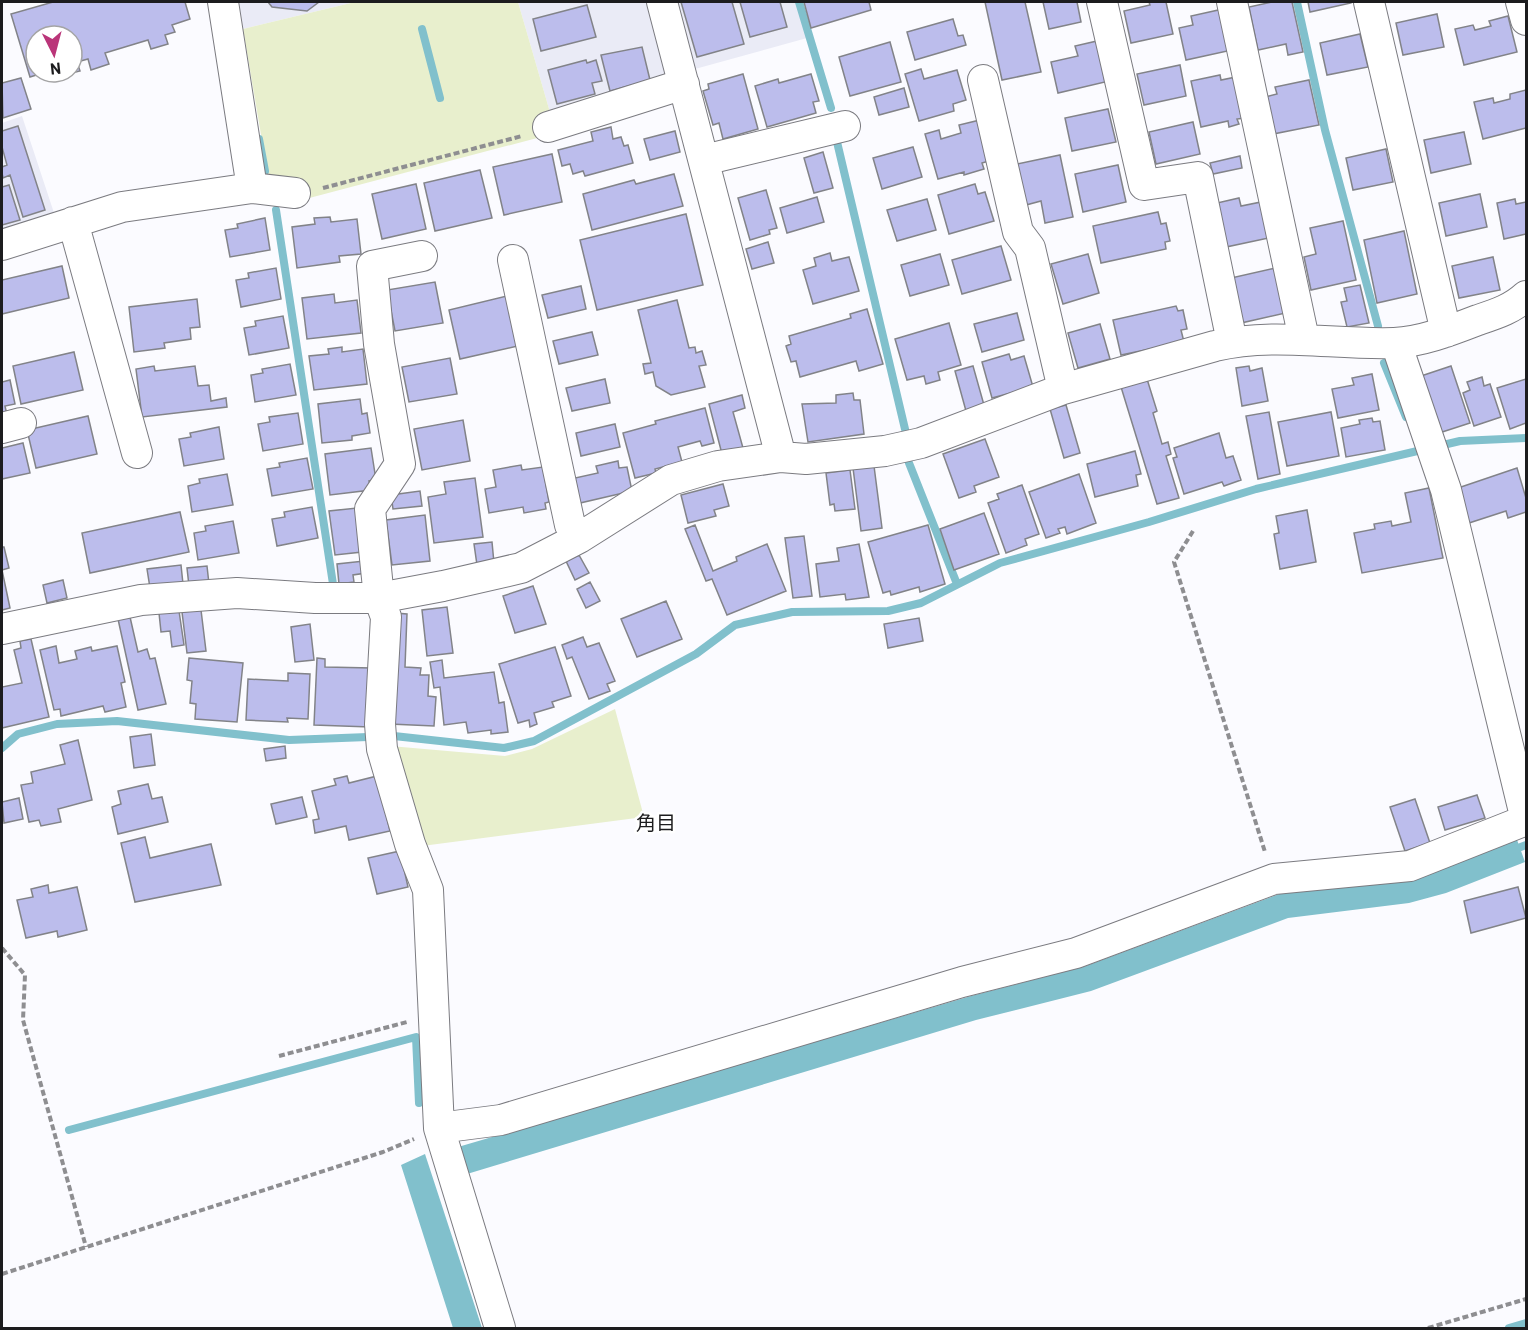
<svg xmlns="http://www.w3.org/2000/svg" width="1528" height="1330" font-family="Barlow,'Noto Sans JP',sans-serif">
  <style>
    .built { fill: #eaebf6 }
    .green { fill: #e8efcd }
    .water { fill: #81c0cc }
    .lines { fill: none; stroke-linecap: round; stroke-linejoin: round }
    .stream { stroke: #81c0cc; stroke-width: 8 }
    .building { fill: #bcbdec; stroke: #828388; stroke-width: 1.5 }
    .street-casing { stroke: #7b7b80; stroke-width: 32 }
    .path { stroke: #8e8e91; stroke-width: 4; stroke-dasharray: 6 3; stroke-linecap: butt }
    .street { stroke: #fff; stroke-width: 30 }
    .labels { text-anchor: middle; stroke-width: 5; stroke-linejoin: round; paint-order: stroke }
    .neighbourhood-label { font-size: 20px; fill: #1c1c1e; stroke: #fff }
  </style>
  <rect width="100%" height="100%" fill="#fbfbff"/>
  <path class="built" d="M239,2H355L243,29Z
    M518,2H647L673,97L556,133Z
    M677,2H796L807,38L695,69Z
    M22,116L55,216L2,233V123Z"/>
  <path class="green" d="M355,2H518L556,133L298,201L273,205L243,29Z
    M615,709L644,817L422,846L390,746L505,756L532,749Z"/>
  <path class="water" d="M1516,837L1525,862L1446,893L1409,903L1288,918L1091,991L976,1020L467,1174L458,1147L971,996L1083,967L1282,893Z
    M425,1154L482,1328H453L401,1165Z"/>
  <g class="lines">
    <path class="stream" d="M799,2L831,108
      M1297,2L1325,130L1378,326
      M422,29L440,98
      M259,139L265,171
      M837,142L905,429
      M276,210L333,584
      M1384,363L1406,417
      M909,463L957,584
      M2,748L18,734L57,724L117,721L289,740L394,736L504,748L534,741L696,654L735,625L792,612L888,611L921,603L1000,563L1149,522L1256,489L1460,441L1526,438
      M1510,851L1526,845
      M69,1130L416,1037L419,1103
      M1509,1328L1526,1323"/>
  </g>
  <path class="building" d="M53,2H185L190,19L172,25L175,32L165,35L168,44L151,49L148,40L105,53L109,64L91,70L88,59L77,62L80,71L67,74V72H72V36H36V72H46L30,77L11,14Z
    M268,2H319L307,11L272,7Z
    M681,2H732L744,44L697,57Z
    M740,2H780L787,27L750,37Z
    M804,2H869L871,10L811,28Z
    M985,2H1025L1041,72L1002,80Z
    M1043,2H1077L1081,22L1049,29Z
    M1149,2H1166L1173,34L1131,43L1124,11L1150,5Z
    M1272,2H1292L1303,52L1288,55L1286,44L1258,50L1249,7Z
    M1308,2H1351V3L1310,12Z
    M587,5L596,37L541,51L533,19Z
    M1223,9L1232,50L1186,60L1179,28L1193,25L1191,16Z
    M1437,14L1444,47L1403,55L1396,23Z
    M1508,16L1517,52L1464,65L1455,29L1473,25L1475,30L1491,26L1489,21Z
    M953,19L958,36L963,35L966,45L915,60L907,32Z
    M1360,34L1368,67L1327,75L1320,43Z
    M1097,41L1105,82L1058,93L1051,62L1078,56L1075,46Z
    M890,42L901,82L850,96L839,57Z
    M642,47L650,80L610,91L601,55Z
    M586,60L587,63L596,60L602,81L592,83L595,94L557,104L548,70Z
    M1180,65L1186,96L1144,105L1137,74Z
    M921,69L924,79L957,70L966,100L953,104L954,111L919,121L905,74Z
    M743,74L758,129L723,139L719,123L713,125L703,91L709,89L708,84Z
    M811,74L819,101L813,102L816,113L767,127L755,86L778,79L779,83Z
    M1220,75L1221,80L1236,77L1244,118L1237,119L1239,124L1229,127L1228,121L1201,127L1191,81Z
    M21,78L31,109L3,118L2,83Z
    M1309,80L1319,125L1273,134L1265,97L1277,94L1275,87Z
    M904,88L909,107L879,115L874,97Z
    M1526,90V128L1483,139L1474,102L1493,98L1494,103L1510,99V94Z
    M1108,109L1116,142L1072,151L1065,118Z
    M980,120L992,160L982,163L984,169L964,175V172L938,179L925,134L939,130L941,139L961,133L959,125Z
    M1193,122L1200,154L1156,164L1149,132Z
    M18,126L45,210L23,217L10,175L3,178L2,173V167L7,165L2,147V131Z
    M611,127L613,139L621,137L624,146L628,145L633,163L585,176L583,171L573,174L570,164L562,166L558,150L593,141L591,132Z
    M675,131L680,152L650,160L644,139Z
    M1464,132L1471,164L1431,173L1424,140Z
    M913,147L922,177L882,189L873,158Z
    M1386,149L1393,182L1353,190L1346,158Z
    M823,152L833,188L814,193L804,158Z
    M552,154L562,202L504,215L493,167Z
    M1060,155L1073,217L1045,223L1041,201L1026,205L1017,164Z
    M1240,156L1242,168L1213,174L1210,163Z
    M1118,165L1126,202L1083,212L1075,174Z
    M480,170L492,218L435,231L424,183Z
    M674,174L683,206L592,230L583,194L634,180L636,184Z
    M416,184L426,229L382,239L372,194Z
    M975,184L978,194L985,192L994,221L949,234L938,195Z
    M9,185L20,220L2,225V187Z
    M766,190L777,228L769,230L770,234L750,240L738,198Z
    M1480,194L1487,227L1446,236L1439,203Z
    M817,197L824,222L787,233L780,208Z
    M1239,198L1241,206L1266,201L1273,237L1226,247L1217,203Z
    M927,199L936,230L897,241L887,210Z
    M1515,199L1516,204L1526,202V234L1504,239L1497,203Z
    M1158,212L1161,224L1166,223L1170,241L1165,242L1166,249L1101,263L1093,226Z
    M686,214L703,285L597,310L580,240Z
    M330,217L331,222L357,219L361,254L339,256L340,262L297,268L292,227L315,224L314,218Z
    M265,218L270,250L230,257L225,230L238,228L237,224Z
    M1343,221L1356,280L1311,290L1304,257L1316,254L1310,228Z
    M1404,231L1417,294L1377,303L1364,240Z
    M768,242L774,263L752,269L746,249Z
    M1001,246L1011,280L962,294L952,260Z
    M830,253L832,261L849,257L859,291L813,304L803,270L816,266L814,258Z
    M940,254L949,285L910,296L901,265Z
    M1088,254L1099,293L1063,304L1051,264Z
    M1493,257L1500,290L1459,298L1452,266Z
    M62,266L69,298L2,314V280Z
    M1280,267L1290,312L1241,323L1231,278Z
    M276,268L281,299L241,307L236,280L249,278L248,273Z
    M435,282L443,323L395,331L387,290Z
    M1360,285L1369,323L1347,327L1341,302L1347,301L1344,288Z
    M581,286L586,309L548,318L542,295Z
    M334,294L335,303L357,300L361,333L307,339L302,298Z
    M511,295L522,345L460,359L449,310Z
    M197,299L200,327L190,328L191,339L164,343L165,348L134,352L129,307Z
    M677,300L689,348L695,347L696,353L702,351L706,365L699,366L705,387L671,395L656,386L653,372L645,374L643,364L651,363L638,310Z
    M1176,306L1178,311L1183,310L1187,329L1181,330L1184,342L1121,355L1113,320Z
    M867,309L883,364L859,371L856,361L800,377L796,361L791,362L786,346L791,344L789,336L851,318L850,314Z
    M1017,313L1024,340L982,352L974,324Z
    M283,316L289,348L249,355L244,328L256,326L255,321Z
    M949,323L961,365L938,372L940,380L926,384L924,376L907,380L895,339Z
    M1100,324L1110,359L1078,368L1068,333Z
    M592,332L598,355L559,364L553,341Z
    M342,347V352L363,349L367,384L314,390L309,356L329,354L328,349Z
    M74,352L83,390L21,404L13,366Z
    M1009,354L1011,360L1024,356L1033,387L992,398L982,362Z
    M450,358L457,394L409,402L402,367Z
    M290,364L296,395L255,402L251,375L263,373L262,369Z
    M154,366L155,371L195,366L198,386L209,385L211,401L226,398L227,407L142,417L136,369Z
    M973,366L984,405L966,411L955,371Z
    M1249,366L1250,371L1262,368L1268,401L1242,406L1236,368Z
    M1451,366L1470,423L1436,434L1418,377Z
    M1372,374L1379,410L1338,418L1332,389L1354,385L1352,378Z
    M1482,377L1484,386L1490,384L1501,417L1474,426L1463,393L1470,390L1467,382Z
    M605,379L610,403L572,411L566,388Z
    M1147,379L1157,411L1153,413L1162,444L1168,442L1171,454L1166,456L1179,498L1157,504L1121,387Z
    M1526,379V423L1510,429L1497,388Z
    M10,380L15,404L5,406L7,415L2,416V382Z
    M853,393L854,400H860L864,434L808,442L802,404L836,403V395Z
    M742,395L745,408L733,412L743,448L722,454L709,404Z
    M360,399L362,414L367,413L370,433L352,436V440L322,443L318,404Z
    M1066,405L1080,453L1064,458L1050,409Z
    M705,408L714,443L702,446L700,441L678,447L682,462L655,469L656,473L635,478L623,433L656,424L655,421Z
    M1269,412L1280,474L1258,479L1246,416Z
    M1331,412L1339,456L1287,466L1278,422Z
    M298,413L303,444L263,451L258,424L270,422L269,417Z
    M88,416L97,454L36,468L27,430Z
    M1372,418L1373,422L1380,421L1385,450L1346,457L1341,428L1360,424L1359,420Z
    M463,420L470,461L422,470L414,429Z
    M615,424L620,447L581,456L576,433Z
    M219,427L224,459L184,466L179,439L191,437L190,433Z
    M1219,433L1226,458L1233,456L1241,480L1224,486L1222,482L1184,494L1173,458L1177,457L1174,448Z
    M985,439L999,477L974,486L976,492L959,498L943,454Z
    M23,443L30,473L2,479V448Z
    M371,448L376,480L369,481L371,490L330,495L325,454Z
    M1135,451L1141,474L1136,475L1138,486L1095,497L1087,464Z
    M307,458L313,489L272,496L267,469L280,467L279,463Z
    M618,461L619,468L627,467L632,491L580,503L575,478L598,473L596,466Z
    M521,465L522,470L543,467L549,502L545,503L546,509L524,513L523,507L489,513L485,489L496,487L493,470Z
    M874,466L882,528L861,531L853,468Z
    M1517,468L1526,498V512L1508,518L1506,511L1469,523L1458,488Z
    M850,470L855,509L835,511L834,504L830,505L826,473Z
    M227,474L233,505L192,512L188,486L200,483L199,479Z
    M1079,474L1096,523L1067,534L1065,527L1058,529L1060,533L1046,538L1029,492Z
    M475,478L483,537L434,543L428,497L446,494L444,482Z
    M723,484L729,506L714,510L716,516L688,523L681,495Z
    M1022,485L1039,534L1025,539L1027,545L1006,553L988,503L999,499L997,494Z
    M1429,488L1443,558L1362,573L1354,533L1375,529L1374,524L1391,521L1392,526L1411,522L1405,493Z
    M420,491L422,506L393,509L391,495Z
    M312,507L318,538L277,546L272,519L285,517L284,512Z
    M357,508L362,552L335,555L329,511Z
    M1307,510L1316,562L1280,569L1274,534L1279,533L1276,516Z
    M180,512L189,552L90,573L82,533Z
    M984,513L999,554L954,570L940,529Z
    M425,515L430,561L392,565L386,520Z
    M233,521L239,553L198,560L194,533L206,531L205,526Z
    M695,525L713,571L737,561L736,557L767,544L786,591L727,615L712,579L706,581L685,529Z
    M928,525L945,584L920,592L919,587L891,595L890,591L883,593L868,542Z
    M804,536L812,596L793,598L785,538Z
    M492,542L494,563L477,565L474,544Z
    M859,544L869,597L846,600L845,594L820,597L816,564L839,561L837,548Z
    M2,547H4L9,568L2,570L10,608L2,610Z
    M579,555L589,573L575,580L566,561Z
    M364,561L366,573L353,575L354,582L339,584L337,564Z
    M181,565L183,584L150,588L147,569Z
    M207,566L209,584L189,586L187,568Z
    M63,580L67,598L47,603L43,585Z
    M590,582L600,601L586,608L577,589Z
    M533,586L546,624L515,633L503,596Z
    M666,601L682,639L637,657L621,619Z
    M447,607L453,653L427,656L422,610Z
    M201,610L206,651L187,653L182,612Z
    M179,611L184,645L172,647L170,631L161,632L159,613Z
    M395,613L407,614L405,667L421,668L420,675H429L428,696L436,697L434,726L390,724Z
    M130,617L138,652L147,649L150,659L155,658L166,704L138,710L118,619Z
    M919,618L923,641L888,648L884,624Z
    M310,624L314,660L295,662L291,627Z
    M583,637L587,647L599,643L615,681L607,684L610,691L589,699L572,657L567,659L562,645Z
    M31,639L49,717L2,728V687L22,683L14,650L21,648L20,641Z
    M56,646L59,663L77,659L75,651L91,647L92,651L117,646L125,682L121,683L126,707L105,712L103,706L61,716L60,709L54,710L40,650Z
    M555,647L571,696L552,702L554,707L534,713L537,724L530,727L529,720L518,723L499,664Z
    M189,658L243,663L237,722L195,719L196,704L190,703L192,681L187,680Z
    M317,658L325,659V667L372,668L370,727L314,725Z
    M442,660L444,678L494,672L499,703L504,702L508,732L491,734V730L468,733L466,722L444,725L440,687L434,688L430,662Z
    M288,673L310,674L308,719L287,718L288,722L246,720L248,679L288,681Z
    M151,734L155,765L134,768L130,737Z
    M78,740L92,800L58,809L61,822L41,826L39,820L29,822L21,785L33,783L31,772L65,764L60,745Z
    M285,746L286,758L266,761L264,749Z
    M347,776L349,783L377,776L390,831L349,840L346,826L315,833L313,820L319,819L312,791L336,785L334,779Z
    M148,784L152,799L162,797L168,822L118,834L112,807L121,804L118,791Z
    M1477,795L1485,818L1445,830L1438,807Z
    M302,797L307,817L276,824L271,804Z
    M19,798L23,819L4,823L2,802Z
    M1415,799L1430,843L1405,851L1390,807Z
    M145,837L150,858L211,844L221,885L135,902L121,843Z
    M400,851L408,887L377,894L368,858Z
    M48,885L49,893L77,887L87,930L58,937L57,931L26,938L17,900L33,897L31,889Z
    M1518,887L1526,918L1471,933L1464,901Z"/>
  <g class="lines">
    <defs>
      <path id="street" d="M662,2L781,457
        M1102,2L1144,185L1198,177L1232,342
        M1232,2L1304,339
        M1369,2L1446,332
        M1521,2L1526,20
        M983,80L1018,232L1030,248L1063,389
        M548,127L684,84
        M704,160L845,126
        M252,188L295,193
        M73,222L137,453
        M2,245L122,207L252,188L223,2
        M422,256L372,266L379,344L400,464L370,509L379,598L386,617L380,724L382,749L410,844L428,890L439,1128L500,1328
        M513,260L570,525L579,538
        M1396,343L1446,490L1526,820
        M2,428L21,423
        M2,629L141,600L237,593L315,598H379L443,586L521,568L579,538L671,480L718,466L781,457L806,459L885,451L921,443L1063,389L1215,346C1273,332 1334,345 1394,343C1422,342 1452,330 1478,320C1496,314 1512,309 1526,296
        M439,1128L501,1120L962,982L1076,953L1274,879L1410,866L1526,820"/>
    </defs>
    <use href="#street" class="street-casing"/>
    <path class="path" d="M323,188L522,136
      M1193,531L1174,562L1265,852
      M2,948L25,975L23,1020L86,1247
      M279,1056L407,1022
      M2,1274L383,1152L414,1139
      M1428,1328L1526,1299"/>
    <use href="#street" class="street"/>
  </g>
  <g class="labels">
    <g class="neighbourhood-label">
      <text x="656" y="830">角目</text>
    </g>
  </g>
  <rect width="1528" height="1330" fill="none" stroke="#1c1c1e" stroke-width="6"/>
  <g transform="translate(54 54) rotate(174)"><circle r="28" fill="#ffffff" stroke="#a4a4a5" stroke-width="1.5"/>
  <path d="M0-4.5L10 22L0 15L-10 22Z" fill="#ba3579"/>
  <text y="-9" font-size="16" font-weight="bold" text-anchor="middle" fill="#1c1c1e">N</text>
  </g>
</svg>
